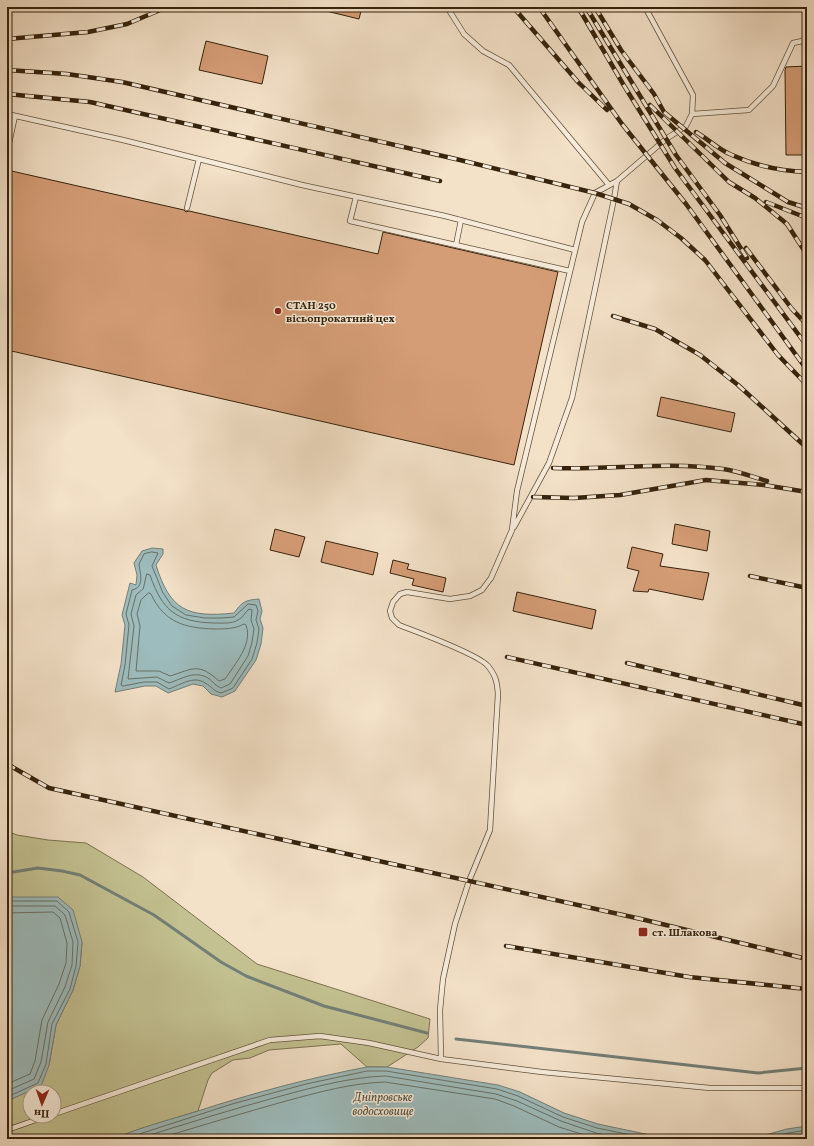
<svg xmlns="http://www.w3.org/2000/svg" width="814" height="1146" font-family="Vollkorn,serif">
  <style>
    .green { fill: #c3c191; stroke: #7c724f; fill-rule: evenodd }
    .water { fill: #9dbcbd; stroke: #737f77 }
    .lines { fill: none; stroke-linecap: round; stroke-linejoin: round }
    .shore { stroke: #697065; stroke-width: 1 }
    .stream { stroke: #737f77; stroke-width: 3 }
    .building { fill: #d59d76; stroke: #35230d }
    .lane-casing { stroke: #64523c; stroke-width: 6 }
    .lane { stroke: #f7ecdb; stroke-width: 4.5 }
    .rail-casing { stroke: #35230d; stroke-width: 4.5 }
    .rail { stroke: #f7ecdb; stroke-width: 3; stroke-dasharray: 9; stroke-linecap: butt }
    .poi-dot { fill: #8f2418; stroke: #f7ecdb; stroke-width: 1.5 }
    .labels { text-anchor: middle; stroke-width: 3; stroke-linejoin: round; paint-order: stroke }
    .poi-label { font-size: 11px; font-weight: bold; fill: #35230d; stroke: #f7ecdb; text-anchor: start }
    .water-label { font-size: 12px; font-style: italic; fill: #545142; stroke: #f7ecdb }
  </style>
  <rect width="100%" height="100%" fill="#f3e1c8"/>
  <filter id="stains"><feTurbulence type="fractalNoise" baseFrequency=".005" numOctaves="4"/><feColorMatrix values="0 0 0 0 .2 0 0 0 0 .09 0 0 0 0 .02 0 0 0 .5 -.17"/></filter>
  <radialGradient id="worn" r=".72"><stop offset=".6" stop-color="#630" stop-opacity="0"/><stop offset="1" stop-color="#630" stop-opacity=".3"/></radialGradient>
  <path class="green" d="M7,831L17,835L48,840L86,843L143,877L257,964L430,1019L428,1038L418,1047L387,1067H367L341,1044L269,1050L250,1058L233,1060L212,1073L208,1080L198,1111L131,1132L113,1139H7V1136L11,1134L13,1124L7,1126V1101L21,1094L49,1065L56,1025L73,990L80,966L82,942L10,897L7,898ZM30,1092H54V1116H30Z"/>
  <path class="water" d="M152,548L163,549V554L156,565C170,610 187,618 234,613C242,602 245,600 259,599L262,611L260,619L263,628L261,644L256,660L235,691L222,697L211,694L203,686L193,684L168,693L156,686H145L115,692L121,664L125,625L122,615L130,583L136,585L137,575L134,563L142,551Z
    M10,897H58L73,910L82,942L80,966L73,990L56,1025L49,1065L41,1086L7,1101V898Z
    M367,1067H387L498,1085L520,1092L564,1113L598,1124L669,1139H113C141,1127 169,1120 198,1111C253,1093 309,1078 367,1067Z
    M807,1126V1139H751L787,1129Z"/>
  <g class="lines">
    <path class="shore" d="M152,552L158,553L152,566L163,593L172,606L186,615L205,618H221L234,617L248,604L256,605L258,611L256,620L259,629L257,643L252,659L233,688L221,693C211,690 213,687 205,683C194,675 180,685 169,689L157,682H144L123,686L121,685L125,665L129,625L126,614L132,590C145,587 140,574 139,564L144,554Z
      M147,574L150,575C162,610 176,622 214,623C221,623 232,624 238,620C243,618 245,612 249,609L252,610L251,620L254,629L252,642L248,656L230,684L221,688C215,686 213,681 208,678C194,670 182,679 169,683L157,677L128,679L134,626L131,614L136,595L143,589Z
      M149,593L151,594C164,622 184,628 214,629C224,629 235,629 244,624L246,625C253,644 235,664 225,679L219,681C198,662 193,669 170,676L159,671H136L140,626L137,614L141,600Z
      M7,901H57L69,912L78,942L76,966L70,989L52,1024L46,1064L38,1083L7,1097
      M7,906H55L65,915L73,942L72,965L65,987L48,1022L41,1062L34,1079L7,1091
      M7,913L53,912L60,918L67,943L66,963L59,984L42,1020L35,1061L30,1074L7,1084
      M124,1139L232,1104L306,1084L367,1071H386L497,1089L518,1096L563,1117L597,1128L650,1139
      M137,1139C185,1124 233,1109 281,1096C315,1087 350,1077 386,1076L496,1094L517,1101L561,1121L596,1133L626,1139
      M157,1139C200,1126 243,1113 286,1101C319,1092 352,1083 385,1082L495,1099L514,1106L559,1127L597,1139
      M766,1139L788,1133L807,1130"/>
    <path class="stream" d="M7,873L38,868L62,871L80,875L154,915L221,962L246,976L324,1006L427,1033
      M456,1039L758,1073L807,1068"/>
  </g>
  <path class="building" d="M322,7H362L359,19L322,10Z
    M206,41L268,56L262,84L199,70Z
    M807,66V155H786L785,70L786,67Z
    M7,170L184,210L186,212L189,211L378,254L383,232L558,272L514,465L7,350Z
    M661,397L735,413L731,432L657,416Z
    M675,524L710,531L707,551L672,544Z
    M275,529L305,537L299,557L270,550Z
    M326,541L378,553L373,575L321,562Z
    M632,547L663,554L660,566L709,573L703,600L649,589L648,592L633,591L639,571L627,568Z
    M393,560L409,564L407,569L446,578L443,592L412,585L414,579L390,573Z
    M517,592L596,610L592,629L513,611Z"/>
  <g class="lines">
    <defs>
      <path id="lane" d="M447,7L464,34L483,51L509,65L609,185
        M7,114L123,140L302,185L445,216L575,250
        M692,114L749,110L773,86L793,43L807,40
        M7,152L15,116
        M356,197L350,221L570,271
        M187,208L199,159
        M456,245L461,220
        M514,527L549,463L572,398L614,199L617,181
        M441,1059L440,1010L443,979L455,924L469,881L490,830L498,694C497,682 496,676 488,666C478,654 417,632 399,625L392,618L390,611L393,602L400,594L407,592L450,599L470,596L482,590L491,578L512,530L517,491L582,222L595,193L617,181L666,139L686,126L692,114L693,95L645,7
        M54,1114L270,1040L320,1036L369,1043L441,1059L542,1072L710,1088H807
        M7,1130L47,1116"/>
    </defs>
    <use href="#lane" class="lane-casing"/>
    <use href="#lane" class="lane"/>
    <defs>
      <path id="rail" d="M513,7L578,82L607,110
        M539,7L622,124L686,204L807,370
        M578,7L623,84L675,168L807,346
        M586,7L676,155L720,215L747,258
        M595,7L621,50L654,94L664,112L725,163L788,202L807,208
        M7,39L88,32L127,24L167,7
        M7,70L67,74L122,82L460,160L595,193L629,204L657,220L681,238L705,260L778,355L807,385
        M7,94L90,102L440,181
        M650,105L729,182L755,198L787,224L807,255
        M696,132C708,139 719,150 732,155C756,166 781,171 807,172
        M766,202L807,218
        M746,248L792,309L807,325
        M613,316L655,329L700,355L738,385L807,448
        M553,468C610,470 667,461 723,469C738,471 753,477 767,481
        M533,497L574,498L620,495L706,480L764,485L807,492
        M750,576L807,588
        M507,657L807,725
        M627,663L807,706
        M7,764L49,788L641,919L807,959
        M506,946L689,977L807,989"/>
    </defs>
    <use href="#rail" class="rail-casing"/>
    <use href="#rail" class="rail"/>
  </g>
  <g class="poi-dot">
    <circle cx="278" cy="311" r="4"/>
    <rect x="638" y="927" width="10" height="10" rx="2"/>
  </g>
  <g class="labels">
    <g class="poi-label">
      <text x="286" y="309">СТАН 250<tspan x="286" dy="13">вісьопрокатний цех</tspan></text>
      <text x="652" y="936">ст. Шлакова</text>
    </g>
    <g class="water-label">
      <text x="383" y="1101">Дніпровське<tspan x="383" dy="14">водосховище</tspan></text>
    </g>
  </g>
  <rect width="814" height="1146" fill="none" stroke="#f3e1c8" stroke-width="24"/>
  <rect x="8" y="8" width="798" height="1130" fill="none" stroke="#35230d" stroke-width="2"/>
  <rect x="12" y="12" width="790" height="1122" fill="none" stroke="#35230d"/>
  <g transform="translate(42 1104) rotate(182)"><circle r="19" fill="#f7ecdb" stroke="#a99c89"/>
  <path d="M0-3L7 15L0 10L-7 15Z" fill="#8f2418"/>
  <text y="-6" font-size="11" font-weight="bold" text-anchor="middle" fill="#35230d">Пн</text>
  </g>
  <rect width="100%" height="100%" filter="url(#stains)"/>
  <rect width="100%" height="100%" fill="url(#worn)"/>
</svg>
